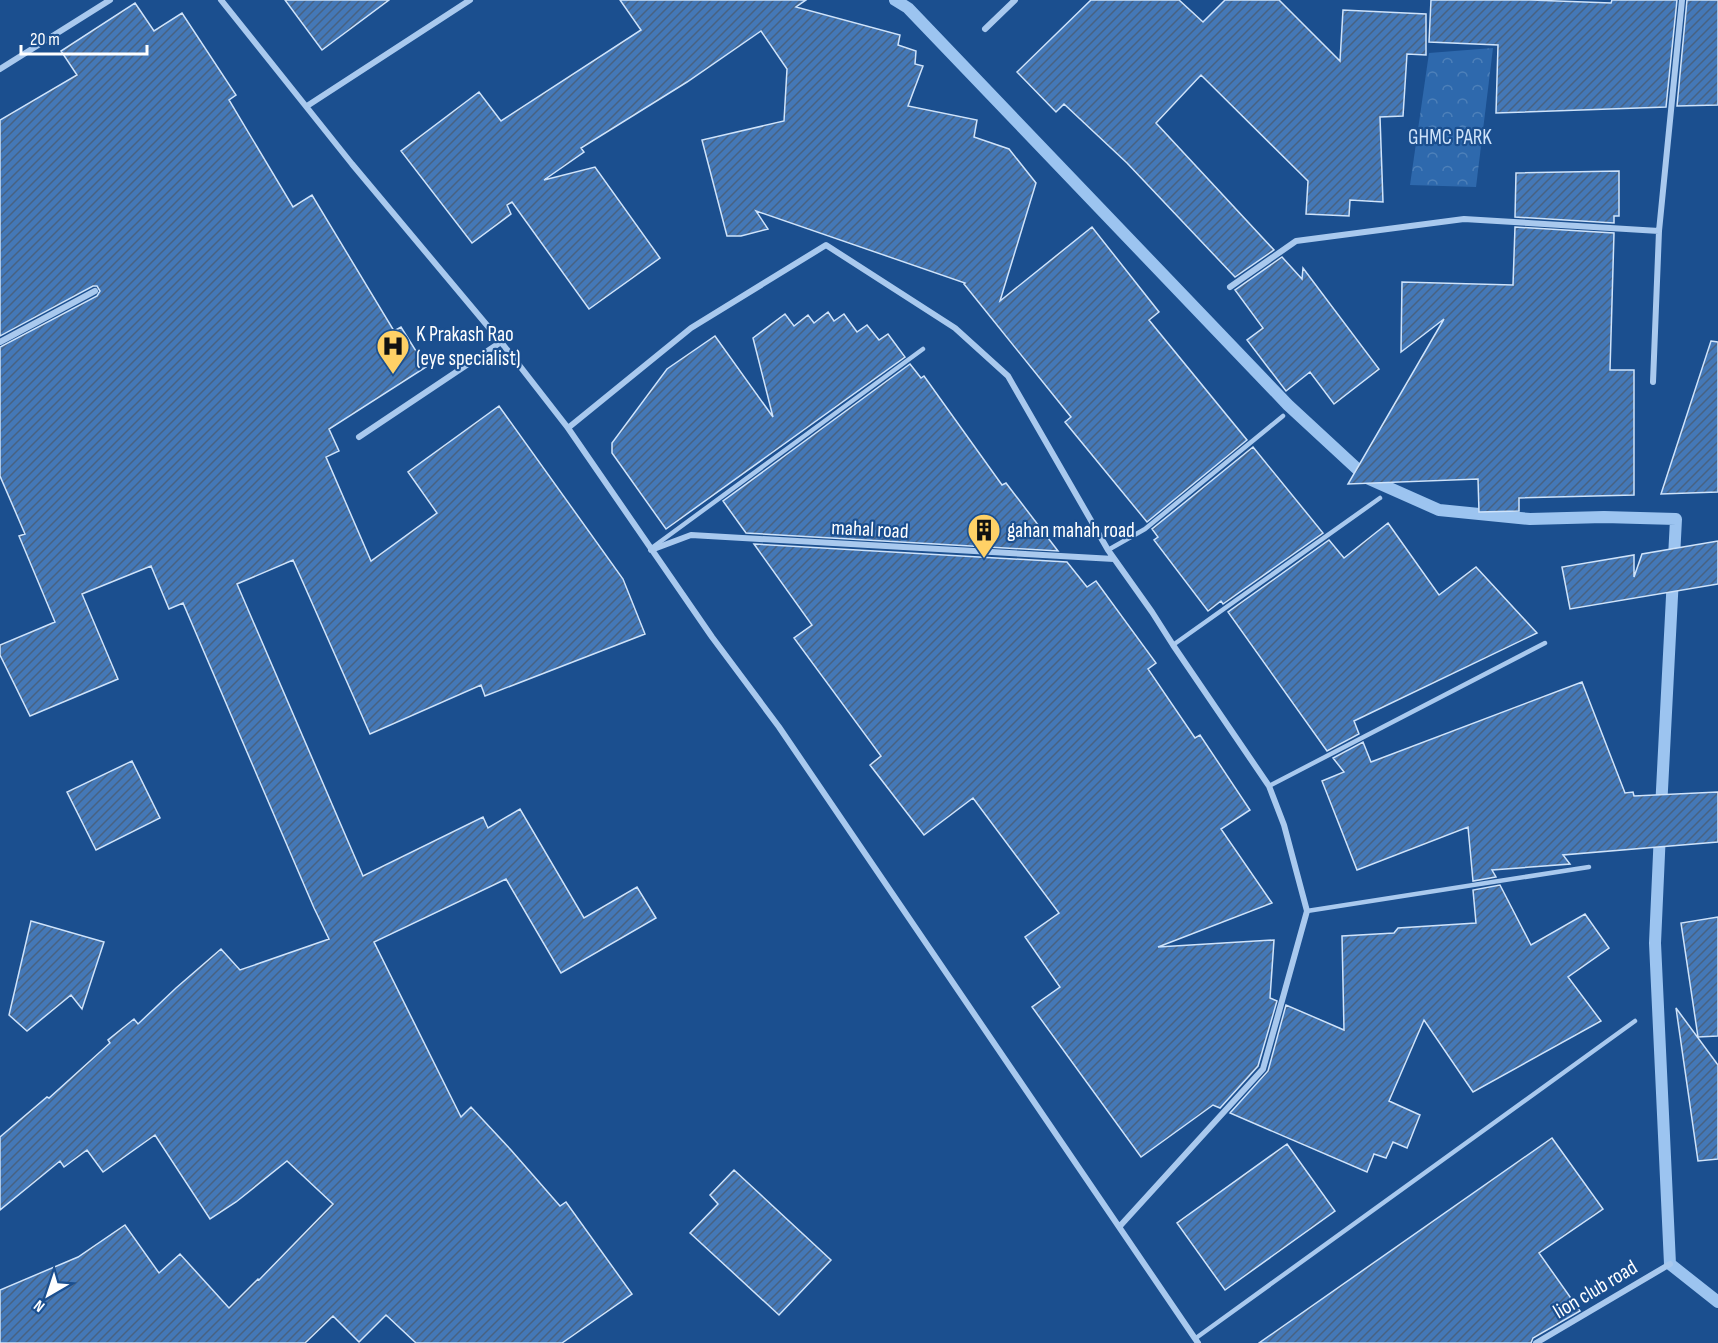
<svg xmlns="http://www.w3.org/2000/svg" width="1718" height="1343" font-family="'Sofia Sans Condensed',sans-serif">
  <style>
    .park { fill: url(#park-crowns) }
    .lines { fill: none; stroke-linecap: round; stroke-linejoin: round }
    .stream { stroke: #9cc4f0; stroke-width: 12 }
    .building { fill: url(#building-hatch); stroke: #cfe3fa; stroke-width: 1.5 }
    .lane { stroke: #a9c9ee; stroke-width: 4.5 }
    .street { stroke: #a9c9ee; stroke-width: 6 }
    .labels { text-anchor: middle; stroke-width: 4.5; stroke-linejoin: round; paint-order: stroke }
    .park-label { font-size: 21px; fill: #cfe3fa; stroke: #1b4f8f }
    .poi-label { font-size: 21px; fill: #fff; stroke: #1b4f8f; text-anchor: start }
    .street-label { font-size: 21px; fill: #fff; stroke: #1b4f8f }
  </style>
  <defs>
    <pattern id="park-crowns" width="20" height="18" patternUnits="userSpaceOnUse" patternTransform="scale(1.5)"><rect width="20" height="18" fill="#2e69ad"/><path d="M2 6a3 3 0 1 1 6 0M12 15a3 3 0 1 1 6 0" fill="none" stroke="#4d80b9"/></pattern>
    <pattern id="building-hatch" width="6" height="6" patternUnits="userSpaceOnUse" patternTransform="scale(1.5)"><rect width="6" height="6" fill="#4478b7"/><path d="M-1 1l2-2M0 6l6-6M5 7l2-2" fill="none" stroke="#486282"/></pattern>
  </defs>
  <rect width="100%" height="100%" fill="#1b4f8f"/>
  <path class="park" d="M1493,48L1476,187L1410,185L1429,53Z"/>
  <g class="lines">
    <path class="stream" d="M895,0L908,8L1288,405L1367,478L1439,510L1530,519L1604,517L1676,519L1661,809
      M1660,832L1655,943L1670,1264L1718,1302"/>
  </g>
  <path class="building" d="M285,0H389L322,50Z
    M620,0H806L796,7L900,35L898,45L916,51L915,64L923,66L908,106L977,120L974,137L1009,149L1036,183L1000,301L1092,227L1159,312L1149,320L1247,440L1147,522L1065,422L1071,417L964,284L965,283L756,211L768,229L741,236H727L702,140L784,121L787,69L761,31L687,82L581,148L584,152L544,180L595,167L660,258L589,309L512,202L507,205L511,214L472,243L401,151L479,92L501,121L641,30Z
    M1091,0H1179L1203,22L1225,0H1279L1340,61L1343,10L1426,14V55L1407,54L1403,116L1380,117L1383,202L1350,200L1349,216L1306,214L1308,181L1201,75L1156,123L1274,250L1235,277L1127,163L1064,104L1056,112L1017,72Z
    M1431,0H1531L1611,3L1612,0H1677L1666,107L1496,113L1498,45L1429,42Z
    M1687,0H1718V105L1677,106Z
    M135,3L154,31L182,13L236,95L229,100L293,207L312,195L394,331L401,327L426,367L329,429L339,451L326,457L371,561L437,513L408,472L499,406L623,579L645,634L485,696L481,685L370,734L293,560L237,584L363,876L483,817L488,828L520,809L584,918L637,887L656,918L561,973L506,879L374,942L461,1117L471,1107L511,1150L560,1206L566,1202L632,1294L562,1343H416L386,1315L359,1342L333,1316L305,1343H0V1290L78,1257L125,1225L159,1273L180,1254L229,1308L258,1279L259,1280L333,1204L287,1161L236,1202L210,1219L155,1135L103,1172L87,1150L64,1167L60,1161L0,1210V1137L47,1097L49,1098L110,1043L108,1040L134,1019L138,1024L176,988L221,949L240,970L329,939L314,908L183,603L169,609L151,566L82,594L118,679L30,716L0,655V645L55,622L19,536L25,534L0,476V347L97,296L100,291L97,286H93L0,336V120L77,75L61,51Z
    M1619,171V216H1614V223L1515,217L1516,173Z
    M1515,227L1614,233L1610,370H1634V495L1519,498V511L1479,512L1478,479L1348,484L1444,319L1401,352L1402,282L1513,285Z
    M1282,257L1302,279L1303,268L1379,369L1334,404L1310,372L1286,391L1247,340L1263,328L1235,290Z
    M828,312L834,321L844,314L857,332L867,325L879,340L888,334L905,357L666,529L612,453V443L667,369L715,336L773,417L753,338L785,314L794,326L808,315L814,323Z
    M1711,341L1718,342V492L1661,494Z
    M910,364L921,378L924,376L1002,485L1006,483L1058,551L746,533L723,501Z
    M1253,447L1323,533L1223,604L1221,601L1208,611L1154,540L1158,537L1152,529Z
    M1388,523L1439,595L1476,567L1537,633L1354,721L1359,734L1327,751L1228,612L1329,540L1344,558Z
    M1718,541V584L1570,609L1562,567L1634,555V577L1642,554Z
    M754,544L1067,562L1087,587L1096,581L1156,663L1148,669L1195,738L1200,735L1250,810L1221,829L1272,903L1158,947L1274,940L1270,998L1277,1001L1258,1066L1220,1108L1213,1105L1141,1157L1032,1007L1060,987L1025,937L1059,913L973,798L924,835L870,765L881,756L794,638L812,625Z
    M1582,682L1625,793L1633,792L1634,796L1718,792V842L1563,855L1570,864L1492,870L1496,877L1473,881L1468,827L1357,870L1322,781L1344,772L1333,758L1363,742L1371,762Z
    M132,761L160,818L96,850L67,792Z
    M1500,885L1531,945L1585,914L1609,948L1568,977L1601,1021L1473,1092L1424,1020L1389,1101L1420,1115L1407,1148L1393,1142L1386,1158L1374,1154L1367,1172L1230,1113L1268,1071L1286,1005L1344,1030L1342,936L1394,933L1398,928L1476,923L1473,890Z
    M1718,917V1036L1698,1037L1681,923Z
    M31,921L104,942L82,1009L71,995L27,1031L9,1015Z
    M1676,1008L1718,1065V1159L1698,1161Z
    M1552,1138L1603,1209L1539,1253L1580,1311L1533,1338L1531,1343H1259Z
    M1287,1144L1335,1211L1225,1290L1177,1223Z
    M734,1170L831,1260L779,1315L690,1233L718,1204L710,1195Z"/>
  <g class="lines">
    <path class="lane" d="M653,547L923,349
      M1108,550L1145,529L1283,416
      M1173,645L1380,498
      M1269,786L1545,643
      M1307,911L1589,867
      M1196,1338L1635,1021"/>
    <path class="street" d="M221,0L352,164L501,342L568,428L712,637L779,727L1198,1343
      M985,29L1015,0
      M0,69L110,0
      M307,106L470,0
      M1230,287L1296,241L1464,219L1659,231
      M0,342L95,291
      M1653,382L1659,231L1682,0
      M568,428L691,328L826,245L955,328L1008,376L1108,550L1152,612L1173,645L1269,786L1284,825L1307,911L1263,1069L1120,1226
      M359,437L501,342
      M651,550L691,535L1114,559
      M1536,1343L1670,1264"/>
  </g>
  <defs>
    <symbol id="hospital-pin" viewBox="-11 -11 22 30"><path d="M0 17L-7.5 6A9.5 9.5 0 1 1 7.5 6Z" fill="#ffd166" stroke="#1b4f8f"/><path d="M-5-5h3v3.5h4V-5h3V5h-3V1.5h-4V5h-3Z" fill="#111"/></symbol>
    <symbol id="building-pin" viewBox="-11 -11 22 30"><path d="M0 17L-7.5 6A9.5 9.5 0 1 1 7.5 6Z" fill="#ffd166" stroke="#1b4f8f"/><path d="M-4-6H4V6H1V3H-1V6H-4ZM-2.5-4.3h1.7v1.8h-1.7ZM.8-4.3h1.7v1.8H.8ZM-2.5-1h1.7V.8h-1.7ZM.8-1h1.7V.8H.8Z" fill="#111"/></symbol>
  </defs>
  <g fill-rule="evenodd">
    <use href="#hospital-pin" x="374" y="327" width="38" height="52"/>
    <use href="#building-pin" x="965" y="511" width="38" height="52"/>
  </g>
  <g class="labels">
    <g class="park-label">
      <text x="1450" y="144">GHMC PARK</text>
    </g>
    <g class="poi-label">
      <text x="416" y="341">K Prakash Rao<tspan x="416" dy="24">(eye specialist)</tspan></text>
      <text x="1007" y="537">gahan mahah road</text>
    </g>
    <g class="street-label">
      <text transform="translate(870 529) rotate(3)" y="7">mahal road</text>
      <text transform="translate(1595 1289) rotate(-31)" y="7">lion club road</text>
    </g>
  </g>
  <g transform="translate(48 1295) rotate(219)" stroke="#1b4f8f" stroke-width="4.5" paint-order="stroke">
  <path d="M0-4.5L10 22L0 15L-10 22Z" fill="#ffffff"/>
  <text y="-9" font-size="16" font-weight="bold" text-anchor="middle" fill="#ffffff">N</text>
  </g>
  <path d="M21 45v9h126v-9" fill="none" stroke="#ffffff" stroke-width="3"/>
  <text x="30" y="45" font-size="18" fill="#ffffff" stroke="#1b4f8f" stroke-width="4.5" paint-order="stroke">20 m</text>
</svg>
